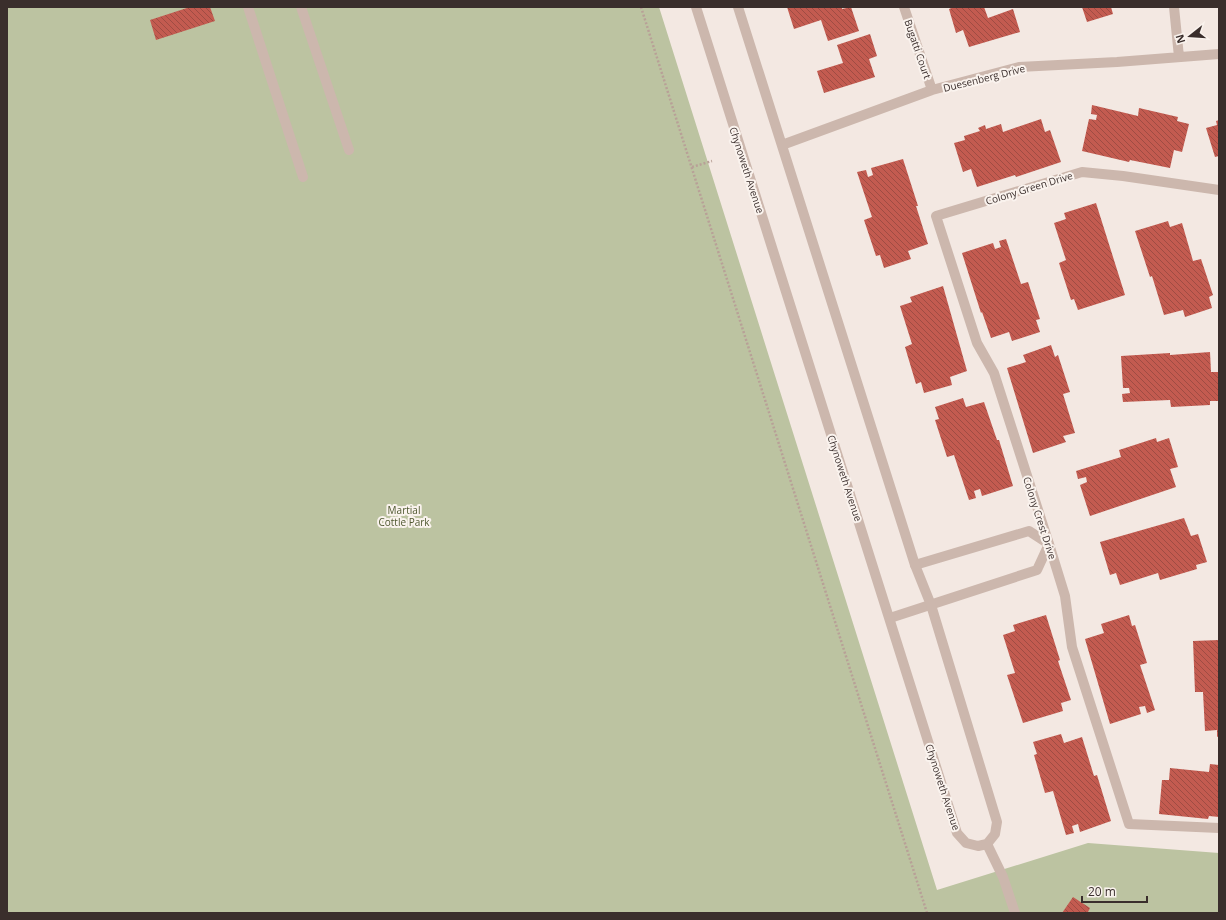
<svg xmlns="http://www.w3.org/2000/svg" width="1226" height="920" font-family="'Open Sans',sans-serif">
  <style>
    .park { fill: #bcc3a1 }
    .building { fill: url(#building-back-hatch) }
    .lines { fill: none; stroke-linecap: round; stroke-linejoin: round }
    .path { stroke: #b8a097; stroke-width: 2.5; stroke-dasharray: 2 2; stroke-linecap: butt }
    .lane { stroke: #ccb7ad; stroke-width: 10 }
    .street { stroke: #ccb7ad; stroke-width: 10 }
    .labels { text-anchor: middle; stroke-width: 4; stroke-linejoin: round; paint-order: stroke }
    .street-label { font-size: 10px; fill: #3a2e2c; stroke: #faf3ee }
    .park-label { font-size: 10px; fill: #4f5830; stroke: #faf3ee }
  </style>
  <defs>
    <pattern id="building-back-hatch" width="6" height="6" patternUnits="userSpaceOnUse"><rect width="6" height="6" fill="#c35b50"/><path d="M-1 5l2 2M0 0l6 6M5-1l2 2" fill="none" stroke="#9f4c43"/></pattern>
  </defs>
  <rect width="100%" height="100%" fill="#f3e8e2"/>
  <path class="park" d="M7,7H659L937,890L1088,843L1219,853V913H7Z"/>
  <path class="building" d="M190,7H210L215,21L156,40L150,20Z
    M787,7H842V9L851,7L859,31L828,41L821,20L794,29Z
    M954,7H984L988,18L1013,9L1020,32L969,47L963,30L956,33L949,9Z
    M1082,7H1111L1113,14L1087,22Z
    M870,34L877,56L869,59L875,77L824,93L817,71L843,63L837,45Z
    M1092,105L1138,116L1139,108L1178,117L1177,121L1189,124L1182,152L1174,150L1170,168L1130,160L1129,162L1082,151L1089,119L1096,120L1097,115L1091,114Z
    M1041,119L1045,132L1050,130L1061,162L1016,177L1015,175L977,187L971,169L963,172L954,143L965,140L964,136L980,131L978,128L985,125L986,129L1001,124L1003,132Z
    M1219,120V156L1215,157L1206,128L1217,125L1216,121Z
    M903,159L918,206H916L928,244L908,251L911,259L884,268L880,255L876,256L864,220L872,217L857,172L866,170L868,177L873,175L871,168Z
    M1096,203L1125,295L1078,310L1074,299L1071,300L1059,263L1066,260L1054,223L1066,219L1064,213Z
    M1168,221L1170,227L1182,223L1193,261L1201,259L1213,295L1209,297L1212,308L1185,317L1183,310L1164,315L1152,276L1150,277L1135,231Z
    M1006,239L1021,284L1028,282L1040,319L1036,320L1040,332L1012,341L1009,332L991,338L982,312L981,313L962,253L993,243L995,249L1001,247L999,241Z
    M943,286L967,371L950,377L952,385L924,393L921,382L916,384L905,347L912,344L900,306L912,302L910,297Z
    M1051,345L1055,357L1058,355L1070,392L1063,394L1075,433L1063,436L1066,442L1033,453L1007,368L1026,362L1023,355Z
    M1210,352L1211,372H1219V401H1210V405L1171,407L1170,400L1123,402L1122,394L1130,393L1129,388H1123L1121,356L1170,353V355Z
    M963,398L966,407L984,402L997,440H999L1013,486L982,496L980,489L974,491L976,498L969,500L954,455L947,457L935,420L939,419L935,407Z
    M1156,438L1157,442L1169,438L1178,467L1170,469L1176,487L1090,516L1080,485L1087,482L1086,477L1078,479L1076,471L1121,457L1119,450Z
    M1184,518L1191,536L1198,534L1207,562L1196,565L1197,569L1160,580L1158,573L1120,585L1116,573L1110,575L1100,542Z
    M1046,615L1060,660L1058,661L1071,700L1061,703L1063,711L1023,723L1007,675L1015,673L1003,635L1015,631L1013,625Z
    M1129,615L1132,626L1135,625L1147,663L1140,665L1155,710L1147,713L1145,706L1139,707L1141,714L1110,724L1085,639L1104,633L1101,624Z
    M1219,640V736L1217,737V730L1205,731L1203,692H1195L1193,641Z
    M1061,734L1064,743L1082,737L1094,776L1097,775L1111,821L1080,832L1078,824L1072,826L1074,833L1066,835L1053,791L1045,793L1034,755L1037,754L1033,742Z
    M1210,764L1219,765V817L1209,816L1208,819L1159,814L1162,780H1169L1170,768L1209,772Z
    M1073,897L1090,908L1088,912L1090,913H1062Z"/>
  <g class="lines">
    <path class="path" d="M641,7L927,913
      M692,167L712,161"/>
    <path class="lane" d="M248,7L303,177
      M301,7L349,150
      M1219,190L1123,176L1082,172L936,216L977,343L994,373L1049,544L1065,596L1072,647L1129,824L1219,828
      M890,618L1037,570L1049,544L1029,531L915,565
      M987,844L1003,877L1015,913"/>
    <path class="street" d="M696,7L957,833L966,843L978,846L987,844L995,834L997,822L931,605L915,565L738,7
      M904,7L932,90
      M1174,7L1179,57
      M782,145L932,90L1019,67L1117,62L1219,54"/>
  </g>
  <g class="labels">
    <g class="street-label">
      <text transform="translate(918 49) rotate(71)" y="4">Bugatti Court</text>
      <text transform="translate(984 78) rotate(-14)" y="4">Duesenberg Drive</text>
      <text transform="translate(747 170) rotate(72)" y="4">Chynoweth Avenue</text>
      <text transform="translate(1029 188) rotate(-17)" y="4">Colony Green Drive</text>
      <text transform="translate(845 478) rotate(72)" y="4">Chynoweth Avenue</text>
      <text transform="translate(1040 518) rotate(72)" y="4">Colony Crest Drive</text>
      <text transform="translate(943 787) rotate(72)" y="4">Chynoweth Avenue</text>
    </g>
    <g class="park-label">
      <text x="404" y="514">Martial<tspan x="404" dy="12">Cottle Park</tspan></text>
    </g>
  </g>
  <rect width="1226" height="920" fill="none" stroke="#3a2e2c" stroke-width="16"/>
  <g transform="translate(1190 36) rotate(253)" stroke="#faf3ee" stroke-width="3" paint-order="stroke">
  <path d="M0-3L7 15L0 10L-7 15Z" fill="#3a2e2c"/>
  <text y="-6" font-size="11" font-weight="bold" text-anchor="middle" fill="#3a2e2c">N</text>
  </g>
  <path d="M1082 896v6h65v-6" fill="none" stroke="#3a2e2c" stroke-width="2"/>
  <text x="1088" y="896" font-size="12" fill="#3a2e2c" stroke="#faf3ee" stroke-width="3" paint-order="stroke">20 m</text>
</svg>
